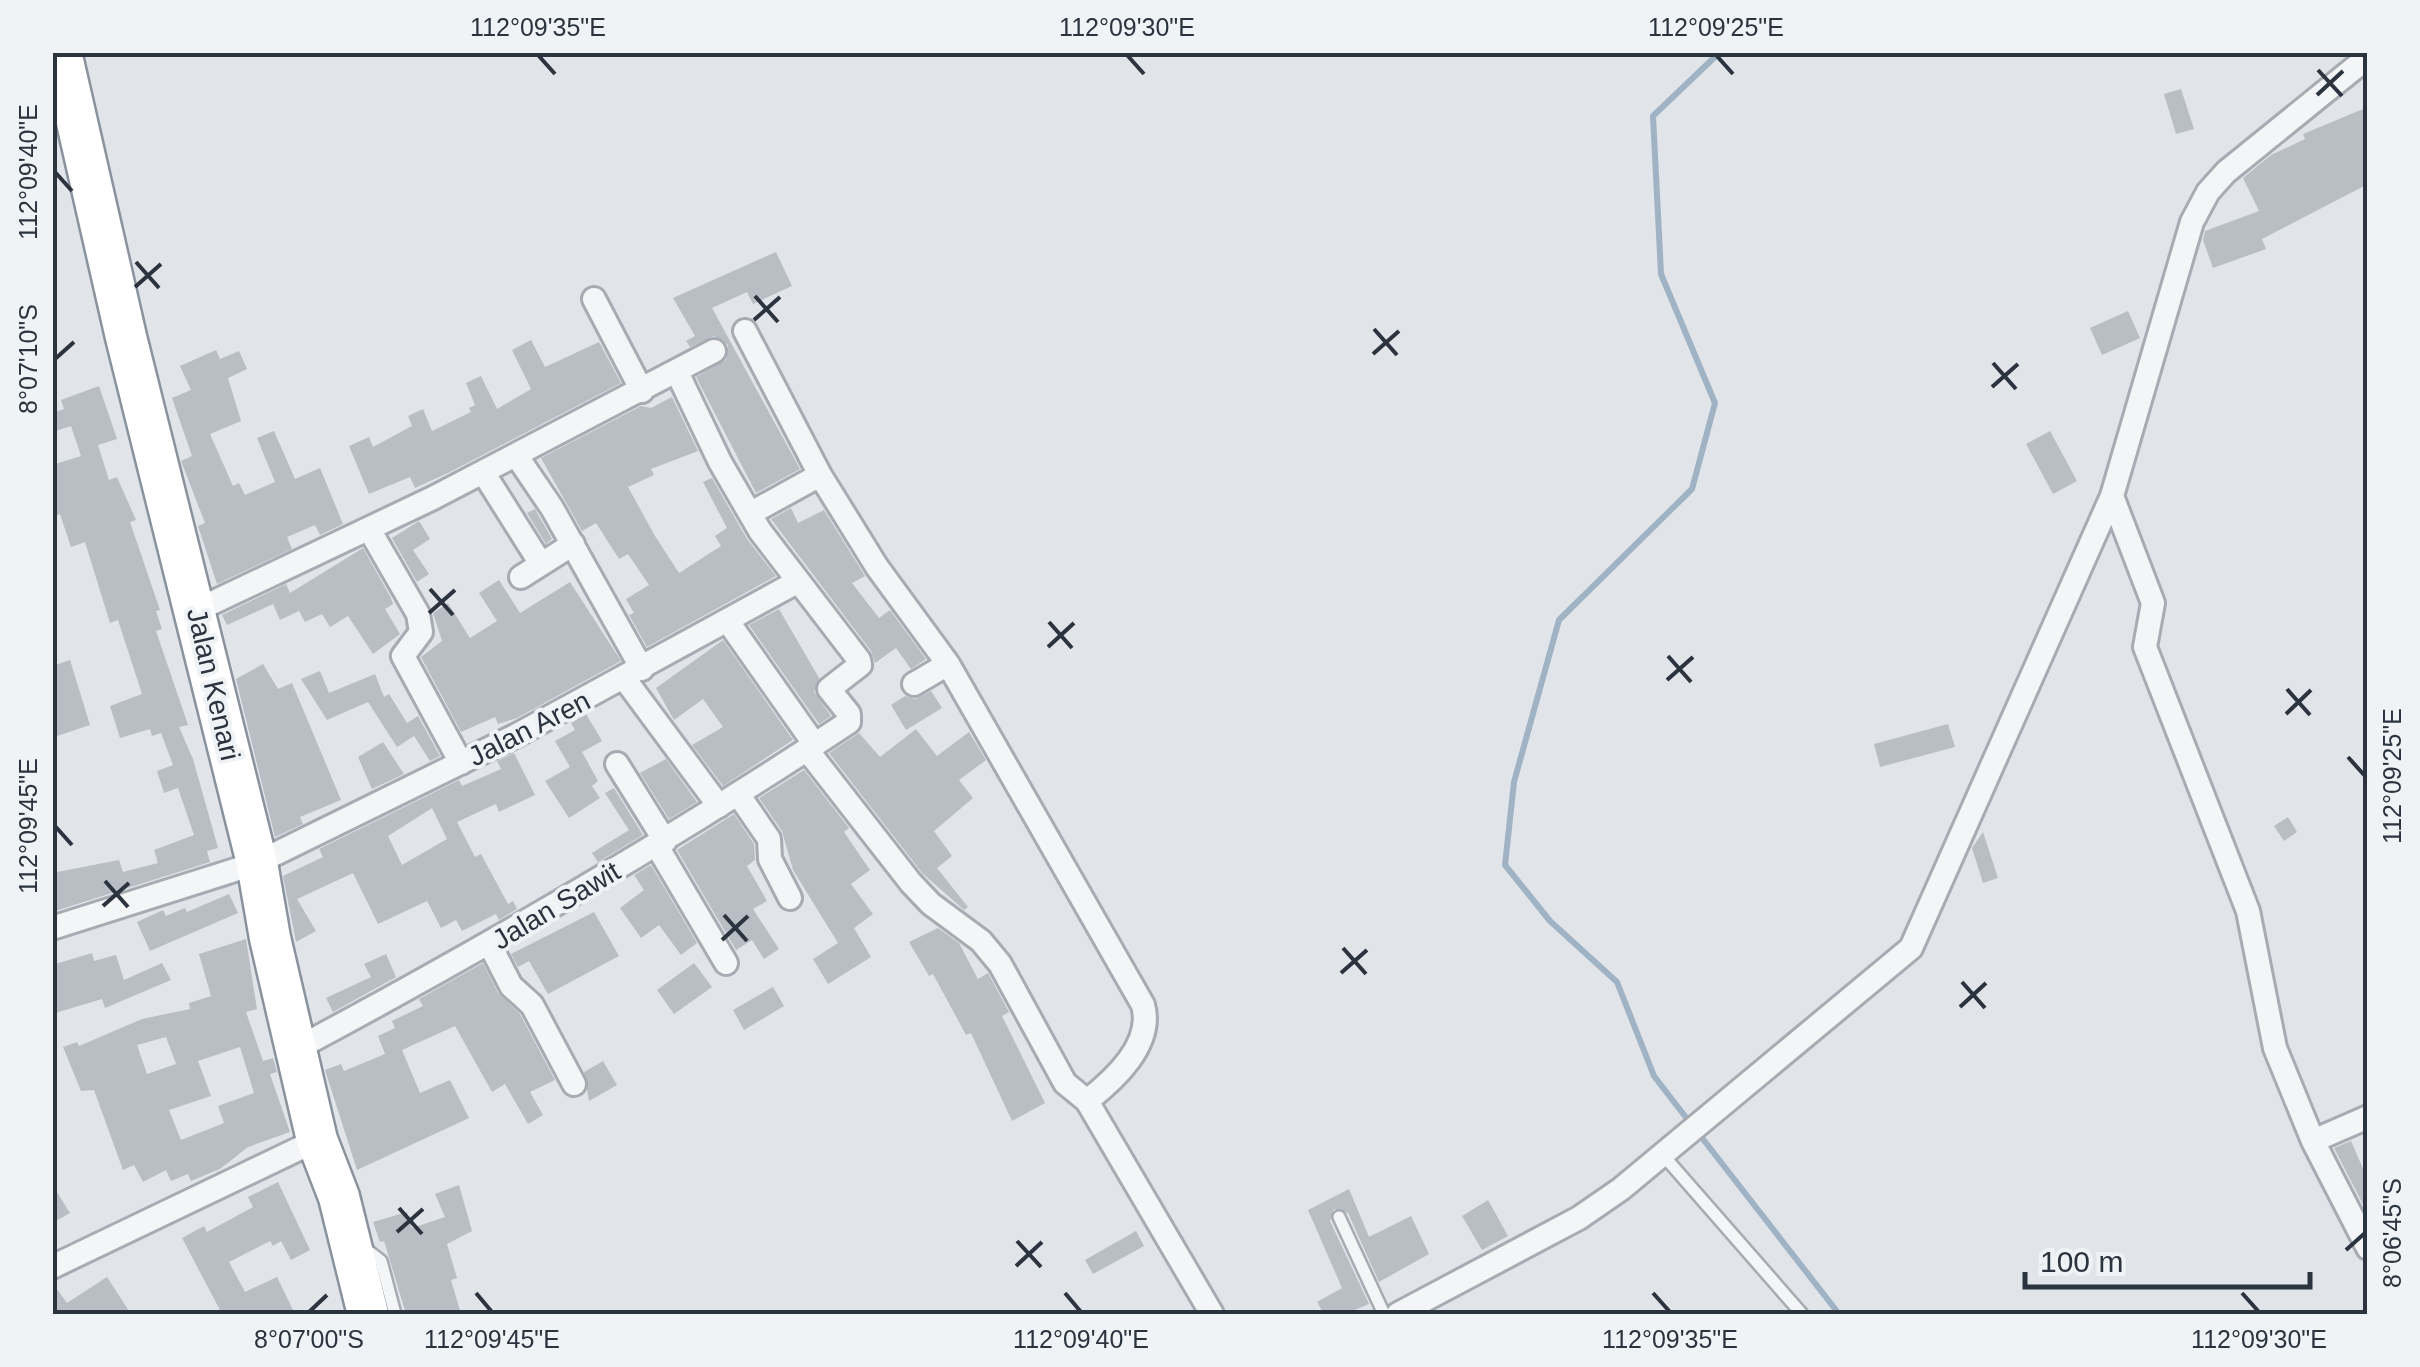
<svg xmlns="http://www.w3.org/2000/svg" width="2420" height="1367" font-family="Helvetica,sans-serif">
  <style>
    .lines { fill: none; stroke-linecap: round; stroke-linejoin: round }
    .stream { stroke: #9fb3c5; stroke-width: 6 }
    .building { fill: #b9bec5; fill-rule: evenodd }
    .lane-casing { stroke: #a7abb2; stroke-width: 16 }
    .street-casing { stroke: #a7abb2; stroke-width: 28 }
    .highway-casing { stroke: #8a929e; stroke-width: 45 }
    .lane { stroke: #f3f5f7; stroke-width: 11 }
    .street { stroke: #f3f5f7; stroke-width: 22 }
    .highway { stroke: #fff; stroke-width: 40 }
    .ticks { fill: none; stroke: #2b333f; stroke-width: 4 }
    .labels { text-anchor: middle; stroke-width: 8; stroke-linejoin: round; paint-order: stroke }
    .street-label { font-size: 28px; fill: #2b333f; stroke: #f0f3f6 }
    .neatline { fill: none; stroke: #2b333f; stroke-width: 4 }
    .ticks-label { font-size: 25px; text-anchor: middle; fill: #2b333f }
  </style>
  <rect width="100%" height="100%" fill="#e1e4e8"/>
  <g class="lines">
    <path class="stream" d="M1691,1124L1654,1076L1617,982L1550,921L1505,865L1514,782L1559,620L1692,489L1715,403L1661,274L1653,116L1720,52
      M1699,1134L1839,1314"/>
  </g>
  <path class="building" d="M2181,89L2194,129L2176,134L2164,94Z
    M2368,107V184L2262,239L2266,249L2213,268L2203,240L2205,231L2259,211L2243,178L2271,155L2305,139L2303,134Z
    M776,252L792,286L753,304L747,292L712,308L800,469L756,493L696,377L726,360L728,345L714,336L690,347L686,341L695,336L673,298Z
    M2128,311L2140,338L2102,355L2090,328Z
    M531,340L545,367L599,342L621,383L450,472L415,488L410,477L369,494L349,446L369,437L373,447L412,426L408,416L423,409L432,431L471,412L469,408L475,405L466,383L481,376L497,409L531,389L512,350Z
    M216,350L220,359L239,351L247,369L228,378L241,421L210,434L233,486L239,483L245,495L275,482L257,438L274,431L295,479L320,468L343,524L320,535L315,525L287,537L292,549L217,584L198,526L205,523L181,461L192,456L172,398L191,390L180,366Z
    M99,386L117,439L98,445L109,480L117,477L136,520L130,522L160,610L156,611L162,629L156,631L188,725L179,727L193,759L218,848L207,851L210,862L52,912V873L119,860L123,872L158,863L154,850L194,835L178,788L164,793L157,771L173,765L161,733L152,736L150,729L120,738L110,706L142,694L118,620L110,623L85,542L71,547L60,514L52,517V465L81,456L71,426L52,432V413L64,409L61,400Z
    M672,397L698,451L651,469L654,475L628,487L655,536L679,573L721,546L715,536L727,528L703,482L712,478L747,539L776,576L647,647L629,615L634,613L626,599L649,585L628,554L619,559L596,523L582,531L541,458L641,406L651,408Z
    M2050,431L2077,481L2053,494L2026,444Z
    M791,508L798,523L824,510L865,576L852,583L879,618L890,610L926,659L911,669L896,648L875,663L871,651L771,519Z
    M535,509L552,539L546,544L527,513Z
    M419,521L430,539L413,550L429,574L417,582L392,538Z
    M363,548L391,598L393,604L385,609L400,634L373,654L348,616L330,627L322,614L305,622L299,611L280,620L273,604L227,625L222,615L286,584L290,593Z
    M499,580L520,613L570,582L621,661L517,718L498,724L495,717L461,732L421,657L442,641L433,613L448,603L470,638L497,621L479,593Z
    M779,609L819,678L814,692L831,716L819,724L749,625Z
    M723,640L793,740L723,786L692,745L723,727L703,699L674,720L656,688Z
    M70,660L90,725L57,736L52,666Z
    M263,664L278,689L292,683L341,800L300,817L303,824L275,837L236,679Z
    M320,671L329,693L375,674L384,697L389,694L407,723L418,716L440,756L430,761L414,736L397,747L368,702L327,720L301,679Z
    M931,691L942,708L906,730L891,705L905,696L915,699Z
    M586,714L602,741L582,752L598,781L592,786L600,798L569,818L545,781L570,767L555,741L575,730L571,723Z
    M1948,724L1955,747L1880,767L1874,744Z
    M916,729L937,756L969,732L986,760L959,780L973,798L934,831L952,856L937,868L968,907L964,910L922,873L829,753L859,733L880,757Z
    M383,742L404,774L372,789L358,757Z
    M514,753L535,795L499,812L496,804L457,822L475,857L481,854L508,904L513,901L517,909L499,920L496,914L462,931L456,920L441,928L427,901L378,924L353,873L297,899L316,931L296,942L283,876L323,857L319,849L459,780L462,786L501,769L497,761ZM432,808L447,839L402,865L388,836Z
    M666,759L697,802L669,819L640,773Z
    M804,770L849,828L844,832L870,870L851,884L873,914L854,928L871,957L828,984L813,959L838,943L793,870L782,831L759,798Z
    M614,788L643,835L598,862L592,853L629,830L605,793Z
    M734,814L754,844L755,860L747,866L767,901L753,909L779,949L764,959L752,940L736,950L677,850Z
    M2288,817L2297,832L2284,841L2274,826Z
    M1983,832L1998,878L1983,883L1972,848Z
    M651,865L697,943L681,955L659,925L641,938L620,908L644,890L634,875Z
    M229,894L238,913L150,951L137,922L163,910L166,916L185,908L187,912Z
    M594,912L619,956L548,994L529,961L518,967L511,954Z
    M938,928L959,943L978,979L988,973L1009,1012L1002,1016L1045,1103L1012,1121L971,1033L966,1035L933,974L929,976L909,942Z
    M246,939L257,1009L246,1012L263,1061L273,1058L277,1072L270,1074L290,1132L248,1147L220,1169L191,1181L188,1174L171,1181L166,1170L143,1182L134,1165L123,1170L94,1090L81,1091L63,1047L77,1042L79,1046L142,1019L190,1009L189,1003L211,996L199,954ZM166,1037L176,1064L147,1074L137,1045ZM240,1047L254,1093L218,1106L224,1123L181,1140L169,1110L211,1096L198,1061Z
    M92,953L94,961L116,955L124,980L162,963L171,980L105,1008L102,999L52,1014V965Z
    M386,954L396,977L333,1012L326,998L371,977L364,964Z
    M483,963L498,993L520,1014L555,1080L530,1092L543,1115L528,1124L505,1084L492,1092L455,1026L402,1050L420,1093L450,1080L469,1118L357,1170L325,1070L341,1064L344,1071L385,1054L378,1036L395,1028L392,1021L423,1006L419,999Z
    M694,963L712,987L674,1014L657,990Z
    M773,987L784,1006L744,1030L733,1010Z
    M603,1061L617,1085L589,1101L584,1072Z
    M2351,1141L2368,1180V1214L2334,1148Z
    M278,1182L310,1250L291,1260L281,1241L273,1246L270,1241L229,1262L245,1292L277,1277L295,1314H222L182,1238L204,1226L207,1232L253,1207L248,1197Z
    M52,1184L70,1213L52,1223Z
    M459,1185L472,1231L447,1244L457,1278L451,1280L461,1314H406L384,1241L380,1242L373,1222L407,1212L412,1228L445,1217L435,1194Z
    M1349,1189L1369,1237L1411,1216L1429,1254L1379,1282L1348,1213L1334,1209L1330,1221L1369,1304L1345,1314H1324L1317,1302L1342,1288L1308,1210Z
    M1488,1200L1508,1236L1482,1250L1462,1216Z
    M1136,1231L1144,1246L1093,1274L1085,1260Z
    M107,1277L131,1314H52V1282L67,1303Z"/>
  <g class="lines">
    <defs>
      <path id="lane" d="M1663,1155L1802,1314
        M1339,1217L1384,1314
        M362,1246L381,1261L395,1314"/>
      <path id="street" d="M594,299L642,391
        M745,331L820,475L877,567L948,664L1143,1005C1154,1044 1114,1080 1087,1101
        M516,455L552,508L642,669
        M483,472L541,564
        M2112,496L2153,603L2145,647L2248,911L2275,1048L2313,1141L2368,1248
        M751,513L820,475
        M369,529L418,614L421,632L403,656L461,763
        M521,577L573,544
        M197,610L433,498L714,351
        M729,623L815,745
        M624,678L719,806
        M914,684L948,664
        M808,751L911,883L931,904L981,941L1000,964L1065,1083L1087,1101L1212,1314
        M617,764L665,841
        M738,794L769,839L770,859L790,898
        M657,846L726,963
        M52,928L257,863L517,735L795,583
        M490,945L511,986L532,1005L574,1084
        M298,1048C487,947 671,840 849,722V714L829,689L860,665L859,660L760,531L720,462L677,372
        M2313,1141L2368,1117
        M52,1267L317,1140
        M1398,1314L1579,1218L1621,1189L1911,948L2112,496L2192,222L2208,192L2226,172L2368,57"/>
      <path id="highway" d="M61,52L126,337L257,863L270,938L317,1140L339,1197L368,1314"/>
    </defs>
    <use href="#lane" class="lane-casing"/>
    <use href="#street" class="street-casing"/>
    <use href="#highway" class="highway-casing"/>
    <use href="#lane" class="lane"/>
    <use href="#street" class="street"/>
    <use href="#highway" class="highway"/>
  </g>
  <path class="ticks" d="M538,55L555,74M1127,55L1144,74M1716,55L1733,74M2318,70L2342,96M2317,95L2343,71M55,172L72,191M136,262L159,288M135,287L161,264M755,296L778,322M754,320L780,297M1374,329L1397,355M1373,354L1399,331M55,359L74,342M1993,363L2016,389M1992,387L2018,364M430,589L453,615M429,613L455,590M1049,622L1072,648M1048,647L1074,623M1668,656L1691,682M1667,680L1693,657M2287,689L2310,715M2286,714L2311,690M2348,757L2365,776M55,826L72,845M105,881L128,907M103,906L129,883M724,915L747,941M722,940L748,916M1343,948L1366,974M1341,973L1367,950M1962,982L1985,1008M1960,1007L1986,983M399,1208L422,1234M397,1232L423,1209M1017,1241L1041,1267M2346,1250L2365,1233M1016,1266L1042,1242M476,1293L492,1312M1065,1293L1081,1312M1653,1293L1670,1312M2242,1293L2259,1312M309,1312L327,1295"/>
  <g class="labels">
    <g class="street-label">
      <text transform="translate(214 684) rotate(77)" y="10">Jalan Kenari</text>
      <text transform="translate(529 728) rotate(-27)" y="10">Jalan Aren</text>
      <text transform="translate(556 905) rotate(-31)" y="10">Jalan Sawit</text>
    </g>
  </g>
  <rect width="2420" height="1367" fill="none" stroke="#f0f3f6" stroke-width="110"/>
  <path d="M2025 1272v15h285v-15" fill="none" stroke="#2b333f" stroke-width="5"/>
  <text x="2040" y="1272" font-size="30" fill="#2b333f" stroke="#f0f3f6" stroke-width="8" paint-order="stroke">100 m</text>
  <rect x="55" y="55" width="2310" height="1257" class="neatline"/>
  <g class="ticks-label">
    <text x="538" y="36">112°09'35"E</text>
    <text x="1127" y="36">112°09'30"E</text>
    <text x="1716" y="36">112°09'25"E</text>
    <text transform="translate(28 172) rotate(-90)" y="9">112°09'40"E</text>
    <text transform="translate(28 359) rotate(-90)" y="9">8°07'10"S</text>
    <text transform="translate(2392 776) rotate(-90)" y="9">112°09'25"E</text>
    <text transform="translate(28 826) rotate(-90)" y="9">112°09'45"E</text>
    <text transform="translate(2392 1233) rotate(-90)" y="9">8°06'45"S</text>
    <text x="309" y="1348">8°07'00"S</text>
    <text x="492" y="1348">112°09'45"E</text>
    <text x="1081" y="1348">112°09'40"E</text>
    <text x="1670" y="1348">112°09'35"E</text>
    <text x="2259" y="1348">112°09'30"E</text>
  </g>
</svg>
